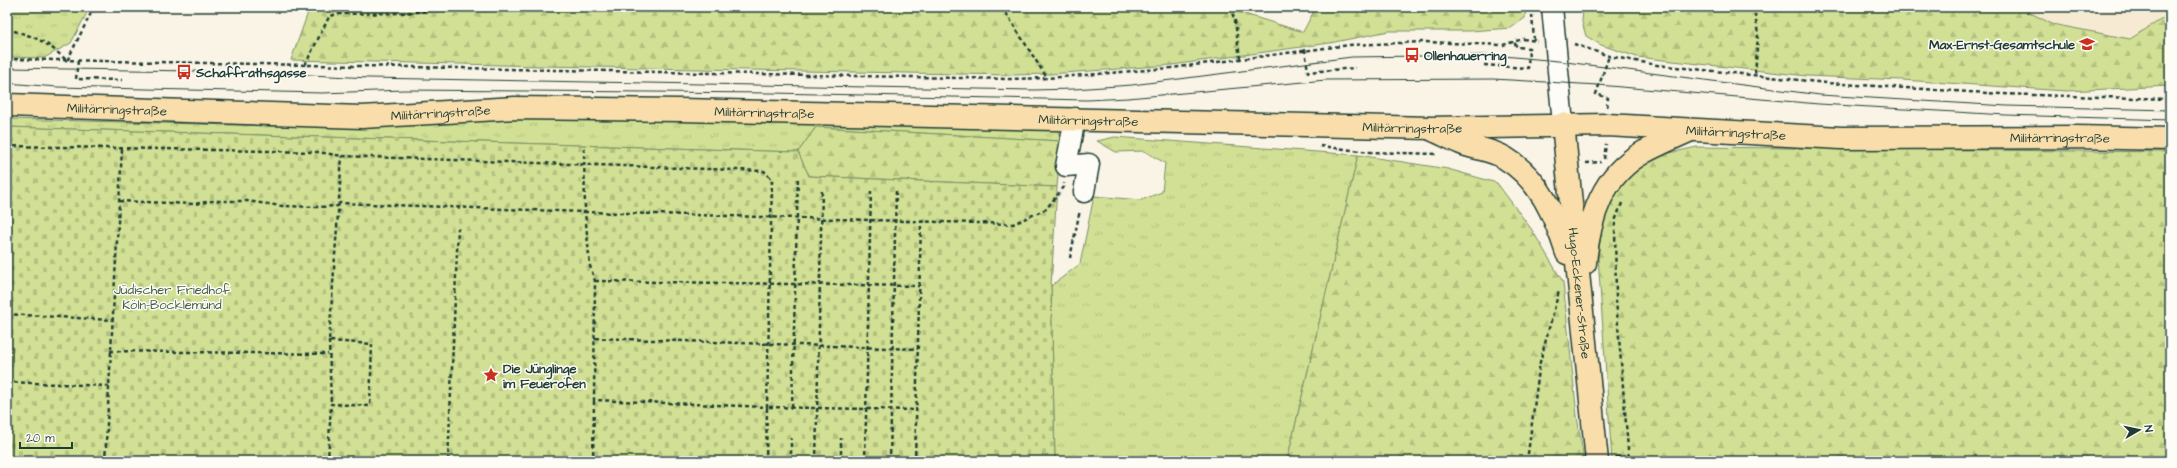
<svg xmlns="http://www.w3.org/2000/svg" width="2177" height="468" font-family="'Architects Daughter',sans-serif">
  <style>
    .built { fill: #f7ead2 }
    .grass { fill: url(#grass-tufts); stroke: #788e64 }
    .forest { fill: url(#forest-firs); stroke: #788e64 }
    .cemetery { fill: url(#cemetery-stones); stroke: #788e64 }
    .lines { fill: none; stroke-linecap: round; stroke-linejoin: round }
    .minor-casing { stroke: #1f3d34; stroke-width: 23 }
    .major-casing { stroke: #1f3d34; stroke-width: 25 }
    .path { stroke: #1f3d34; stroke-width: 2.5; stroke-dasharray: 4 3; stroke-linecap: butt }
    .minor { stroke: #fdfcf7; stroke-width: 20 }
    .major { stroke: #f9deab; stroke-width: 22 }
    .tram { stroke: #1f3d34; stroke-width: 1 }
    .labels { text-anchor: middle; stroke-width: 3; stroke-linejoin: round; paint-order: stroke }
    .poi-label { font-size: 13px; font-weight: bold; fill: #1f3d34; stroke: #fdfcf7; text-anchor: start }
    .street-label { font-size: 13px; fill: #1f3d34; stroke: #fdfcf7 }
    .park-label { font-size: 13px; fill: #435e47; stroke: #fdfcf7 }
  </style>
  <defs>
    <pattern id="grass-tufts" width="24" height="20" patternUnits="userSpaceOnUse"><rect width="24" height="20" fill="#d1e094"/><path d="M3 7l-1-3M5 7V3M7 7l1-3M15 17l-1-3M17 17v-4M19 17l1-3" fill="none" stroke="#b3c180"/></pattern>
    <pattern id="forest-firs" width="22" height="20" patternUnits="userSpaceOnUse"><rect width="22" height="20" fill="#d1e094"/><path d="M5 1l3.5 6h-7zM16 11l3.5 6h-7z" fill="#b3c180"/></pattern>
    <pattern id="cemetery-stones" width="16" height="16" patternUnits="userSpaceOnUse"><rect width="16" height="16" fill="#d1e094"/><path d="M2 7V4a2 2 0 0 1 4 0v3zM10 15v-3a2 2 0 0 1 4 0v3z" fill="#b3c180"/></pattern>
  </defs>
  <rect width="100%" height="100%" fill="#faf4e6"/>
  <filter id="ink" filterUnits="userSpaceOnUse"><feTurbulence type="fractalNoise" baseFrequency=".025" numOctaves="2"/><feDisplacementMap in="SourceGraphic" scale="8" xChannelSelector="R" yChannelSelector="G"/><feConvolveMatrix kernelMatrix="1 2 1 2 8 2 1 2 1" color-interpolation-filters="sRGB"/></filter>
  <g filter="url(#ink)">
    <path class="built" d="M1953,7H2170V76Z"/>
    <path class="grass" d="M7,7H90L71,43L44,58L7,57Z
      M504,116L1057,127L1061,141L816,127L798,152L7,127V119L274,126L340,125Z
      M1115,137L1358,155L1287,461H1055L1051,286L1080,264L1094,196L1141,200L1162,192L1165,163L1144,151L1116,152L1097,141Z"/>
    <path class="forest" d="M310,7H1222L1303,32L1316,7H1526L1525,18L1511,28L1470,31H1389L1330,43L1172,65L1050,74L1010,75L542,66L291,60Z
      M1583,7H2019L2052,24L2130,39L2170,14V86L2066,91L1902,80L1807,76L1637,57L1601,45L1586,36L1582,22Z
      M816,127L1061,141L1057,187L809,176L798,152Z
      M1697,147L2170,152V461H1612L1598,257L1603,218L1613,192L1628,174L1651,157Z
      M1358,155L1448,169L1497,183L1532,230L1563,282L1577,416L1584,461H1287Z"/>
    <path class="cemetery" d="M7,127L798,152L809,176L1057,187L1051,286L1055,461H7Z"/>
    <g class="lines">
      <defs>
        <path id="minor" d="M1552,7L1563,124
          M1075,118L1066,166L1089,164L1084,192"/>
        <g id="major">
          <path id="s1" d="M7,105L362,117L515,108L681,110L1430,128L1607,125L1841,138L2075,137L2170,139"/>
          <path id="s2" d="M1563,124L1597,461"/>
          <path d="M1433,130C1442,134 1452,139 1461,143C1475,149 1491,149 1505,158C1540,179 1555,216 1567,253"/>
          <path d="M1585,263C1589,218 1602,175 1644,152C1659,144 1675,137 1691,130"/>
        </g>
      </defs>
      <use href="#minor" class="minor-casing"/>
      <use href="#major" class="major-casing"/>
      <path class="path" d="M1002,7L1047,78
        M1230,7L1235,21L1240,58
        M1754,7L1758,35L1755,75
        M1532,15L1534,40
        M7,29C36,37 45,40 67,61L94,7
        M1574,44L1609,56L1657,65L1827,83L2002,94L2170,99
        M1305,49L1308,72L1355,68
        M7,59L1010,79L1048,78L1171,68L1349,45L1424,42L1503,45L1523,39L1537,41
        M78,61L76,79L122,80
        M305,65L329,17L336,14L402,13L486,7
        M1484,65L1528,68L1529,48L1517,47L1514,42
        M1607,107L1608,98L1596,94L1609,56
        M7,146L318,152L342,156L764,171L772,179L767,407L594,400L595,281L590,266L585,212L339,203
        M1320,146L1369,152L1437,154
        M584,148L585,212L1013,224L1046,209L1064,187V183
        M1604,159L1606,144
        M1586,163L1601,162
        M119,201L194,204L212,201H247L282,206L318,207L338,206
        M1622,203L1615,221L1616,300L1629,461
        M1070,258L1080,210
        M595,281L919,286
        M7,314L112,320
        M595,338L918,349
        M329,341L331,404
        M110,351L328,354
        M7,382L109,386
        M792,407L798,176
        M1616,457L1783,461
        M105,461L122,149
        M328,461L331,404L370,406L372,344L329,341L342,156
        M448,461L458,228
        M593,461L594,400
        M766,461L767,407L916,410
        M791,461V438
        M816,461L822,189
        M841,461V438
        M865,461L871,189
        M890,461L896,189
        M915,461L921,222
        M1527,461L1540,362L1559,291"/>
      <use href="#minor" class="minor"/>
      <use href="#major" class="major"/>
      <path class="tram" d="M7,68L253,72L369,78L1033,90L1074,89L1132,85L1352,57L1492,55L1558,61L1820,95L2007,106L2170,110
        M7,83L57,87L322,93L404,90L772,93L1087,100L1128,98L1326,80L1493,79L1598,85L1819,104L2006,115L2170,120"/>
    </g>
  </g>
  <defs>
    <symbol id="school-bare" viewBox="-9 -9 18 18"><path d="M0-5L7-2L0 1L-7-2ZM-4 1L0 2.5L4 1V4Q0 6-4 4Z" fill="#c8321e" stroke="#fdfcf7" stroke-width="2.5" paint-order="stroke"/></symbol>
    <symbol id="bus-bare" viewBox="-9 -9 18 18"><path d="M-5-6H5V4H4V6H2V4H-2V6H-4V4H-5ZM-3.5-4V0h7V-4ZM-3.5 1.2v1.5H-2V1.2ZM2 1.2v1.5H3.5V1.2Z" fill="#c8321e" stroke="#fdfcf7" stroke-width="2.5" paint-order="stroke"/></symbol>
    <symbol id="sight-bare" viewBox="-9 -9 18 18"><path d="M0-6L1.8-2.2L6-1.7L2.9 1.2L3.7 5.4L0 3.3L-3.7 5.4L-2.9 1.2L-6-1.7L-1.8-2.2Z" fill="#c8321e" stroke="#fdfcf7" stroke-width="2.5" paint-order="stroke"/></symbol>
  </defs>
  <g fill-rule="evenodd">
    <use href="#school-bare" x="2076" y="33" width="22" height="22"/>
    <use href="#bus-bare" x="1401" y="44" width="22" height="22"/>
    <use href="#bus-bare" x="173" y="61" width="22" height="22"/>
    <use href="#sight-bare" x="480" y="364" width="22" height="22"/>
  </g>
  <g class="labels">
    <g class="poi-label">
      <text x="2075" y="49" text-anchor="end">Max-Ernst-Gesamtschule</text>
      <text x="1424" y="60">Ollenhauerring</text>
      <text x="196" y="77">Schaffrathsgasse</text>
      <text x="503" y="373">Die Jünglinge<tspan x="503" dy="15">im Feuerofen</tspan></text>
    </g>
    <g class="street-label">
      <text dy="5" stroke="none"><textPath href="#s1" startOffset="110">Militärringstraße</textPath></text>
      <text dy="5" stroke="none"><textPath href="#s1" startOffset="758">Militärringstraße</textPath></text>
      <text dy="5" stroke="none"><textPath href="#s1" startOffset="434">Militärringstraße</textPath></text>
      <text dy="5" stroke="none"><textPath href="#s1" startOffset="1082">Militärringstraße</textPath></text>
      <text dy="5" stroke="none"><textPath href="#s1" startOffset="1406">Militärringstraße</textPath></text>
      <text dy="5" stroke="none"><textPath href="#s1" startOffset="1730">Militärringstraße</textPath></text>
      <text dy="5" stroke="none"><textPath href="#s1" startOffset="2054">Militärringstraße</textPath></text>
      <text dy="5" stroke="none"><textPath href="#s2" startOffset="170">Hugo-Eckener-Straße</textPath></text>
    </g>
    <g class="park-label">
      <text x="172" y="294">Jüdischer Friedhof<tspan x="172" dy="15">Köln-Bocklemünd</tspan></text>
    </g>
  </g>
  <rect width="2177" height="468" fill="none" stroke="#fdfcf7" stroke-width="24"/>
  <rect x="12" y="12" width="2153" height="444" fill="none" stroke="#1f3d34" stroke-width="1.5" filter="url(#ink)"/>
  <g transform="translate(2139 430) rotate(81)" stroke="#fdfcf7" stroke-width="3" paint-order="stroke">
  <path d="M0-3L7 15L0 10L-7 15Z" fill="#1f3d34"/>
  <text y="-6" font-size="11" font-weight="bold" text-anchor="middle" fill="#1f3d34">N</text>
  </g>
  <path d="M20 442v6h52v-6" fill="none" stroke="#1f3d34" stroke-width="2"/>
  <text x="26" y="442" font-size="12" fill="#1f3d34" stroke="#fdfcf7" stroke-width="3" paint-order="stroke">20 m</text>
</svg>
